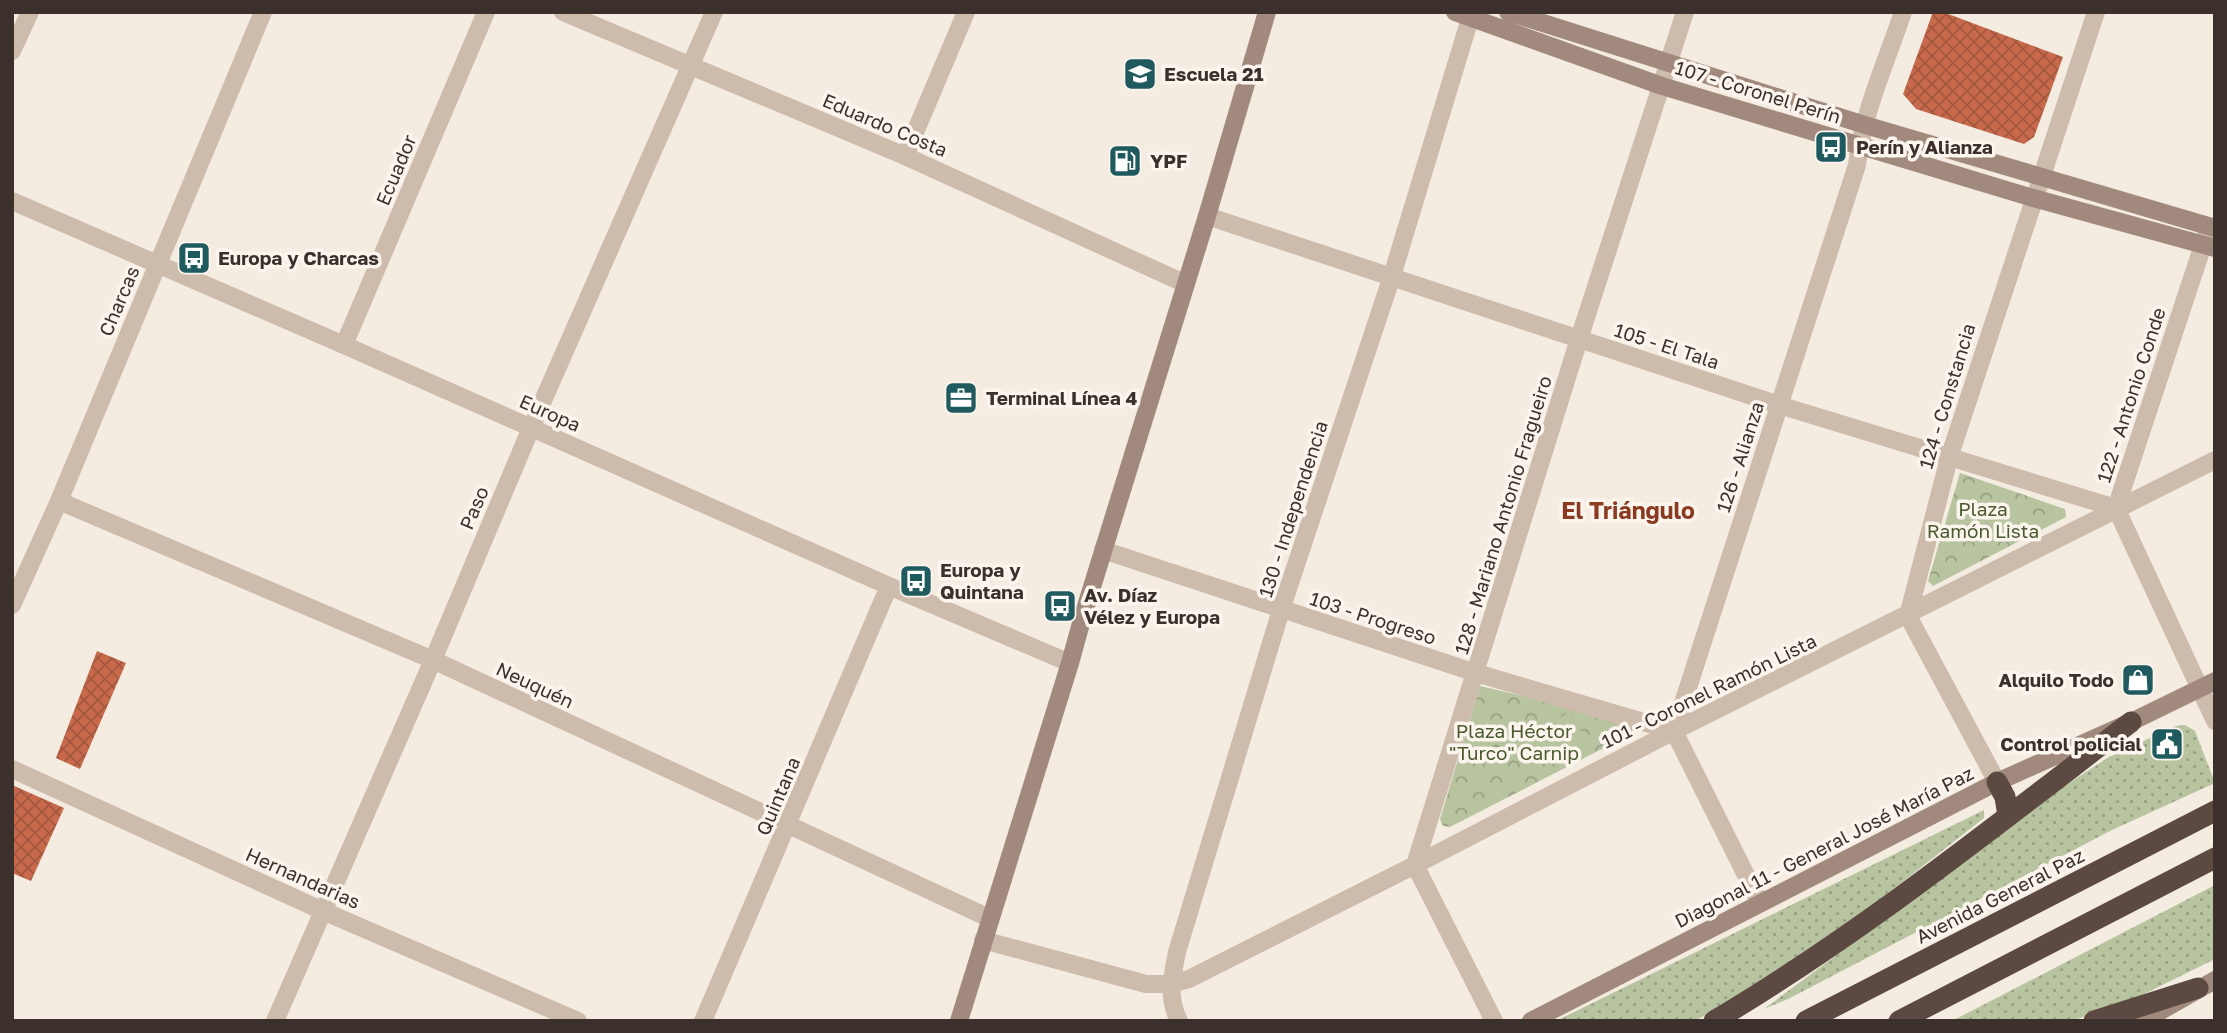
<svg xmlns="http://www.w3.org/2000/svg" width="2227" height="1033" font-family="'Golos Text',sans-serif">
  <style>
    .grass { fill: url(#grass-dots) }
    .forest { fill: url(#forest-crowns) }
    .garden { fill: #b8c4a0 }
    .building { fill: url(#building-cross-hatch) }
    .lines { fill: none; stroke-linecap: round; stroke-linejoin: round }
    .street { stroke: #cdbbac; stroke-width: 18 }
    .secondary { stroke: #a18a7d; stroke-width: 18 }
    .highway { stroke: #5c4a42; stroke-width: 21 }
    .labels { text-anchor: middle; stroke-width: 7; stroke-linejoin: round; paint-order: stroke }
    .poi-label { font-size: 19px; font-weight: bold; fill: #3b302b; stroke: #fbf5ee; text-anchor: start }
    .street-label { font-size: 19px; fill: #3b302b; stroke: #fbf5ee }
    .park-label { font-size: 19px; fill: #4a5a2e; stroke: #fbf5ee }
    .quarter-label { font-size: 23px; font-weight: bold; fill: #8c3b22; stroke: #fbf5ee }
  </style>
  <defs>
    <pattern id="grass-dots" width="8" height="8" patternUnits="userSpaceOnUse" patternTransform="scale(1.75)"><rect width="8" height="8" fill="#b8c4a0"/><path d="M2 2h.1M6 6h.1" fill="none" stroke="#97a083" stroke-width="1.8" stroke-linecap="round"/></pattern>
    <pattern id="forest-crowns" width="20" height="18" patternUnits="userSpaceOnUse" patternTransform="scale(1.75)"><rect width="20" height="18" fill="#b8c4a0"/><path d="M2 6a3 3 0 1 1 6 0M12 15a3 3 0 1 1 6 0" fill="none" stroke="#97a083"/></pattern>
    <pattern id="building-cross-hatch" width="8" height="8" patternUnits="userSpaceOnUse" patternTransform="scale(1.75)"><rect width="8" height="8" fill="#c8694b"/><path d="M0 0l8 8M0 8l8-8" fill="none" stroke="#a4573f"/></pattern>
  </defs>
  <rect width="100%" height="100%" fill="#f4ebe1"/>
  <path class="grass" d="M2185,725L2195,731L2215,783L2112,830L1788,999L1764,1009L2063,787L2109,757L2176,726Z
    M1984,810V818L1868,909L1773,975L1695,1021H1556Z
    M2215,885V959L2138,997L2072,1021H1952Z"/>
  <path class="forest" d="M1960,473L2065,509L2066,517L1933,586L1928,581Z
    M1480,686L1629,721L1635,727V732L1450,827L1443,826L1440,819Z"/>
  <path class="garden" d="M1569,712L1586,739L1544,764L1527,738Z"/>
  <path class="building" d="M1933,12H1943L2063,57L2034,137L2024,144L1916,109L1903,94Z
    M97,651L126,663L80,769L56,758Z
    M12,785L64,808L31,881L12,873Z"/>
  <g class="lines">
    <path class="street" d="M563,12L905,156L1186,284
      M12,51L30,12
      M905,156L966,12
      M12,201L344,345L889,586L1070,663
      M1207,216L1779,405L2116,508
      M2207,233L2116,508L2215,721
      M344,345L486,12
      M59,501L433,660L989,918
      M1103,550L1476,673L1674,731
      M12,605L59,501L263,12
      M12,769L323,911L578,1021
      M1997,782L1908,616L1949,458L2096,12
      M1760,903L1674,731L1857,165C1862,115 1887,60 1903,12
      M983,940L1146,984H1171L1189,979L1415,865L1674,731L2215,460
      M275,1021L433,660L531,428L714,12
      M703,1021L889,586
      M1179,1021C1167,997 1172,977 1177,952L1281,610L1392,276L1472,12
      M1494,1021L1415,865L1579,339L1685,12"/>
    <path class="secondary" d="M1455,12L1662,86L2033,198L2215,248
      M1508,12L1865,125L2215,228
      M959,1021L1070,663L1083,616L1207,216L1267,12
      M1531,1021L1997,782L2131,722L2215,681
      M2143,1021L2215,980"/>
    <path class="highway" d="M1997,782L2005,797L2008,816
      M1714,1021C1862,933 1995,826 2131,722
      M1806,1021L2215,811
      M1899,1021L2215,858
      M2094,1021L2198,988"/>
  </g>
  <defs>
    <symbol id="school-square" viewBox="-11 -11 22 22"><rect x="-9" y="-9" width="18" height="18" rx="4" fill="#1f5a5e" stroke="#fbf5ee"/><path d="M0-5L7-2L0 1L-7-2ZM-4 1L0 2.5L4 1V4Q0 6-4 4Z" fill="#fff"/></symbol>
    <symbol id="bus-square" viewBox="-11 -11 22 22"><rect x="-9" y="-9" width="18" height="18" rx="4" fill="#1f5a5e" stroke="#fbf5ee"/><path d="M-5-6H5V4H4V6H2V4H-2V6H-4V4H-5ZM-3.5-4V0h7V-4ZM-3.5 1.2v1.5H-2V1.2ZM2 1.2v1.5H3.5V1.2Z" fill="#fff"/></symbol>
    <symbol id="fuel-square" viewBox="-11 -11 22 22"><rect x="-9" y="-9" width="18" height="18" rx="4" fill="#1f5a5e" stroke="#fbf5ee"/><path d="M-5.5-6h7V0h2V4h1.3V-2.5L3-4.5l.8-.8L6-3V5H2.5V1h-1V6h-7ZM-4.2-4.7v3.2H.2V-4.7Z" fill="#fff"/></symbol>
    <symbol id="office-square" viewBox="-11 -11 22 22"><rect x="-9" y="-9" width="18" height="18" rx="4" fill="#1f5a5e" stroke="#fbf5ee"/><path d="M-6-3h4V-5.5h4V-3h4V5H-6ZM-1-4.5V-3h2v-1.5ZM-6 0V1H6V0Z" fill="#fff"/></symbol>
    <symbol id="shop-square" viewBox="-11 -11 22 22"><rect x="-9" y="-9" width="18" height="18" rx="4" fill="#1f5a5e" stroke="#fbf5ee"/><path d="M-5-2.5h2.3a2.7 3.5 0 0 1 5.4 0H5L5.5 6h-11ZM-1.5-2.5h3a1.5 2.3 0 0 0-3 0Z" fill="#fff"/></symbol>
    <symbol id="civic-square" viewBox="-11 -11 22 22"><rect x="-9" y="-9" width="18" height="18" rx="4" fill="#1f5a5e" stroke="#fbf5ee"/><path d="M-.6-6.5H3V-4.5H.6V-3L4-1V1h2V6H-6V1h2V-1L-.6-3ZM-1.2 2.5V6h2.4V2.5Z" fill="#fff"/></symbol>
  </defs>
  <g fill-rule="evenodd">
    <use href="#school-square" x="1121" y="55" width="38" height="38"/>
    <use href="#bus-square" x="1812" y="128" width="38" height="38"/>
    <use href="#fuel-square" x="1106" y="142" width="38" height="38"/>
    <use href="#bus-square" x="175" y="239" width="38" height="38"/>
    <use href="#office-square" x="942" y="379" width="38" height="38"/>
    <use href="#bus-square" x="897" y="562" width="38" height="38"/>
    <use href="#bus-square" x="1041" y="587" width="38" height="38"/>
    <use href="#shop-square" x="2119" y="661" width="38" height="38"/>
    <use href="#civic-square" x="2148" y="725" width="38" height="38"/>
  </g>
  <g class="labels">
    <g class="poi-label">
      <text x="1164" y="81">Escuela 21</text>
      <text x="1856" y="154">Perín y Alianza</text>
      <text x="1150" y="168">YPF</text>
      <text x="218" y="265">Europa y Charcas</text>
      <text x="986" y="405">Terminal Línea 4</text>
      <text x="940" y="577">Europa y<tspan x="940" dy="22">Quintana</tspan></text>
      <text x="1084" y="602">Av. Díaz<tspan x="1084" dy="22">Vélez y Europa</tspan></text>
      <text x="2114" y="687" text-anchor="end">Alquilo Todo</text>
      <text x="2142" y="751" text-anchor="end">Control policial</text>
    </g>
    <g class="street-label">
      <text transform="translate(1758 92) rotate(17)" y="7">107 - Coronel Perín</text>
      <text transform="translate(885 125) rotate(23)" y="7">Eduardo Costa</text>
      <text transform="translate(396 170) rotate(-67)" y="7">Ecuador</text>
      <text transform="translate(119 301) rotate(-67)" y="7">Charcas</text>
      <text transform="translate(1667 346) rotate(18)" y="7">105 - El Tala</text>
      <text transform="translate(2131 395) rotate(-72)" y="7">122 - Antonio Conde</text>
      <text transform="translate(1947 396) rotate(-73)" y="7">124 - Constancia</text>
      <text transform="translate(550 413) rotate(24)" y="7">Europa</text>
      <text transform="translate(1740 457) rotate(-72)" y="7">126 - Alianza</text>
      <text transform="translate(474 508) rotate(-67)" y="7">Paso</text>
      <text transform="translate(1293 509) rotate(-72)" y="7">130 - Independencia</text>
      <text transform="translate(1503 515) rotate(-73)" y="7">128 - Mariano Antonio Fragueiro</text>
      <text transform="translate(1373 618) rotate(18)" y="7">103 - Progreso</text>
      <text transform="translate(535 685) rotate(25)" y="7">Neuquén</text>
      <text transform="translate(1709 691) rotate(-26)" y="7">101 - Coronel Ramón Lista</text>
      <text transform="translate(778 796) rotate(-67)" y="7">Quintana</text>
      <text transform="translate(1824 847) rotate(-27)" y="7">Diagonal 11 - General José María Paz</text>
      <text transform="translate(303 878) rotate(24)" y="7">Hernandarias</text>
      <text transform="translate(2000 896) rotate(-27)" y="7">Avenida General Paz</text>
    </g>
    <g class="park-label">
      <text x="1983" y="516">Plaza<tspan x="1983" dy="22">Ramón Lista</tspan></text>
      <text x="1514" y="738">Plaza Héctor<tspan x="1514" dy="22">"Turco" Carnip</tspan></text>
    </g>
    <g class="quarter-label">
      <text x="1628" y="519">El Triángulo</text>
    </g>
  </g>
  <rect width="2227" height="1033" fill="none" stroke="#3b302b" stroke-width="28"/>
</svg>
